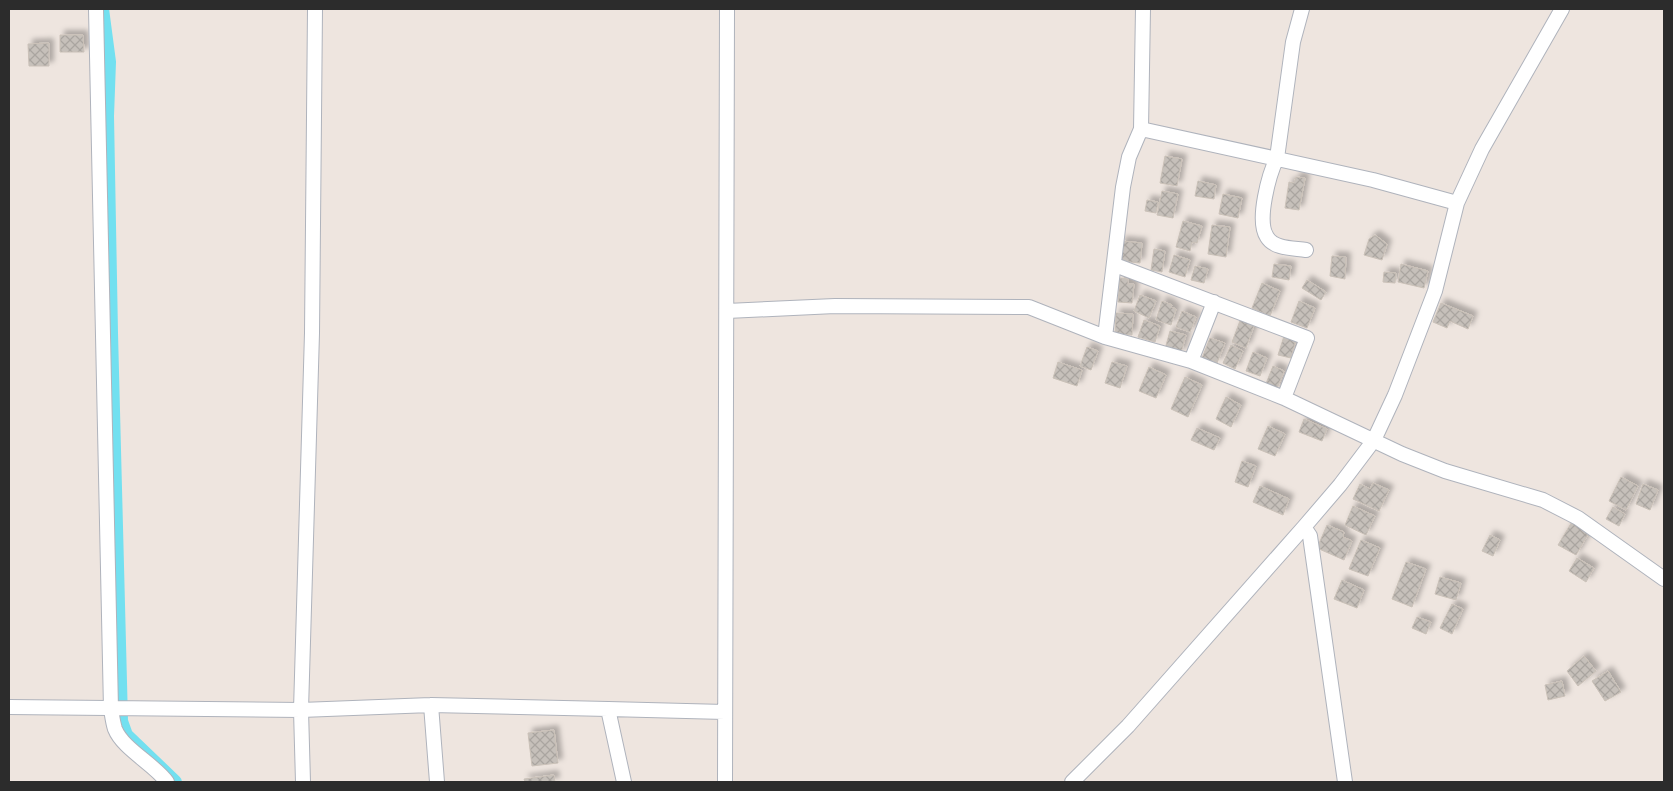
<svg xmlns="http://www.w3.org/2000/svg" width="1673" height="791" font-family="Inter,sans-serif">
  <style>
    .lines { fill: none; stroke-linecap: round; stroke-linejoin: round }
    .canal { stroke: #72e0f0; stroke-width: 14 }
    .building { fill: url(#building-cross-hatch); stroke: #cac1b8; filter: url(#shadow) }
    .minor-casing { stroke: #afb3bc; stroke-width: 16 }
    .minor { stroke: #fff; stroke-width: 14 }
  </style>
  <defs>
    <pattern id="building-cross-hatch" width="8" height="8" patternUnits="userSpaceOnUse" patternTransform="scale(1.25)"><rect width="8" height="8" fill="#c6c0ba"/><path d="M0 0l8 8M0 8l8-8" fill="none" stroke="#aaa5a0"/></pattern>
    <filter id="shadow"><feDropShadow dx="4.5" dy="-4.5" stdDeviation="2.5" flood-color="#0004"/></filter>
  </defs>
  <rect width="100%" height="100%" fill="#eee5df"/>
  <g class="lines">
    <path class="canal" d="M102,9L109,62L107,116L111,333L121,721L126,735L175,782"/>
  </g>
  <path class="building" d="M60,35H83L84,52H60Z
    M49,43V66H29L28,44Z
    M1165,156L1182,159L1177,186L1160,183Z
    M1296,177L1305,178L1299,210L1285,208L1289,182L1294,183Z
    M1198,181L1216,185L1214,199L1195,196Z
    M1162,191L1178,194L1173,218L1157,215Z
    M1223,194L1242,198L1238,218L1219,214Z
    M1147,200L1158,202L1156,213L1145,211Z
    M1183,221L1202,226L1197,243L1192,242L1190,251L1176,247Z
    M1212,225L1230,227L1226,257L1208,254Z
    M1375,235L1387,244L1382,260L1364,255L1369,239Z
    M1121,241L1142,243L1140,263L1120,261Z
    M1154,249L1165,251L1162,272L1151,270Z
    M1174,255L1190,260L1185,277L1169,272Z
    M1332,256L1346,257L1345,279L1330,276Z
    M1274,264L1291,266L1289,280L1272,277Z
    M1401,264L1428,271L1424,288L1398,282Z
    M1195,266L1208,269L1204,283L1191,280Z
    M1384,272L1396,273L1395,283L1383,282Z
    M1120,278L1128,279V284H1134L1132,303L1118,302Z
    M1307,280L1326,292L1321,300L1302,288Z
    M1262,283L1280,291L1270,316L1252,308Z
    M1140,295L1156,301L1149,318L1134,311Z
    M1162,301L1172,305L1171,307L1176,309L1171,325L1156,320Z
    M1299,301L1315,308L1307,328L1291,322Z
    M1441,303L1473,316L1468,329L1450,321L1447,328L1433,322Z
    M1182,311L1196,317L1190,332L1176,327Z
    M1116,313L1133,314L1132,335L1115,334Z
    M1241,318L1255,323L1246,348L1232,342Z
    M1144,320L1160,326L1155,342L1138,337Z
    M1170,331L1186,335L1181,353L1165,349Z
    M1284,336L1296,340L1291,358L1278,355Z
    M1210,338L1225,343L1217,363L1202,358Z
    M1231,345L1243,351L1235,369L1223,363Z
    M1087,347L1098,351L1091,370L1080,366Z
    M1253,352L1267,358L1260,376L1246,371Z
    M1058,362L1082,370L1077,386L1053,378Z
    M1112,362L1127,366L1120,388L1105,383Z
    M1273,366L1284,371L1276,391L1265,386Z
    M1149,367L1166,375L1156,398L1139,391Z
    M1185,377L1202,385L1188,417L1171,409Z
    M1226,397L1241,405L1231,427L1216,419Z
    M1304,419L1327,429L1322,441L1299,432Z
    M1268,426L1285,434L1275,456L1258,449Z
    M1197,428L1220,438L1214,450L1191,440Z
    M1242,461L1256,466L1248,487L1235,482Z
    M1621,477L1638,486L1626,510L1609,501Z
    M1373,483L1389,490L1379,511L1353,499L1360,484L1370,489Z
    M1643,484L1658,490L1650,510L1636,504Z
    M1260,486L1289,499L1283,515L1253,502Z
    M1353,506L1375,516L1366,535L1345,525Z
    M1613,507L1625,514L1619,526L1606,519Z
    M1573,520L1590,531L1576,555L1558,545Z
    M1327,525L1344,532L1343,537L1352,541L1344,560L1317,548Z
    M1490,535L1500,540L1493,556L1482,551Z
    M1361,540L1380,548L1368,576L1349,569Z
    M1577,558L1594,568L1586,582L1569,571Z
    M1406,562L1426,569L1412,607L1392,599Z
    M1440,577L1461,583L1456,600L1435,594Z
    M1342,580L1364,590L1357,608L1334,599Z
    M1452,604L1463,609L1452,634L1440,628Z
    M1417,617L1431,622L1426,634L1412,628Z
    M1584,656L1596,671L1578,686L1567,671Z
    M1608,671L1621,692L1605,701L1592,681Z
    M1562,681L1565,696L1548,700L1545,685Z
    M554,730L558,763L532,766L528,733Z
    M554,775L555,782H525L524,779Z"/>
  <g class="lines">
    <defs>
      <path id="minor" d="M96,9L111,709C112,715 113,723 115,729C123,749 154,764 167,782
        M1302,9L1293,42L1277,158C1269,174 1256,221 1267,237C1274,249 1294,248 1306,250
        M1141,129L1373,180L1457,203
        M1115,265L1307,338L1284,398
        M727,311L835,306L1029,307L1105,337L1191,361L1284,398L1402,454L1445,471L1543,500L1578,518L1664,579
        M1105,337L1123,187L1129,157L1141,129L1143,9
        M1191,361L1214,302
        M1304,527L1310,536L1345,782
        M431,705L437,782
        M9,707L301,710L431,705L608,709L624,782
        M608,709L725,712
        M303,782L301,710L312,333L315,9
        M725,782L727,9
        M1072,782L1128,726L1304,527L1340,485L1374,440L1395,395L1435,291L1457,203L1482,149L1562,9"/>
    </defs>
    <use href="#minor" class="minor-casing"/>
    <use href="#minor" class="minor"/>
  </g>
  <rect width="1673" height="791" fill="none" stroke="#2c2c2c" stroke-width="20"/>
</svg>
